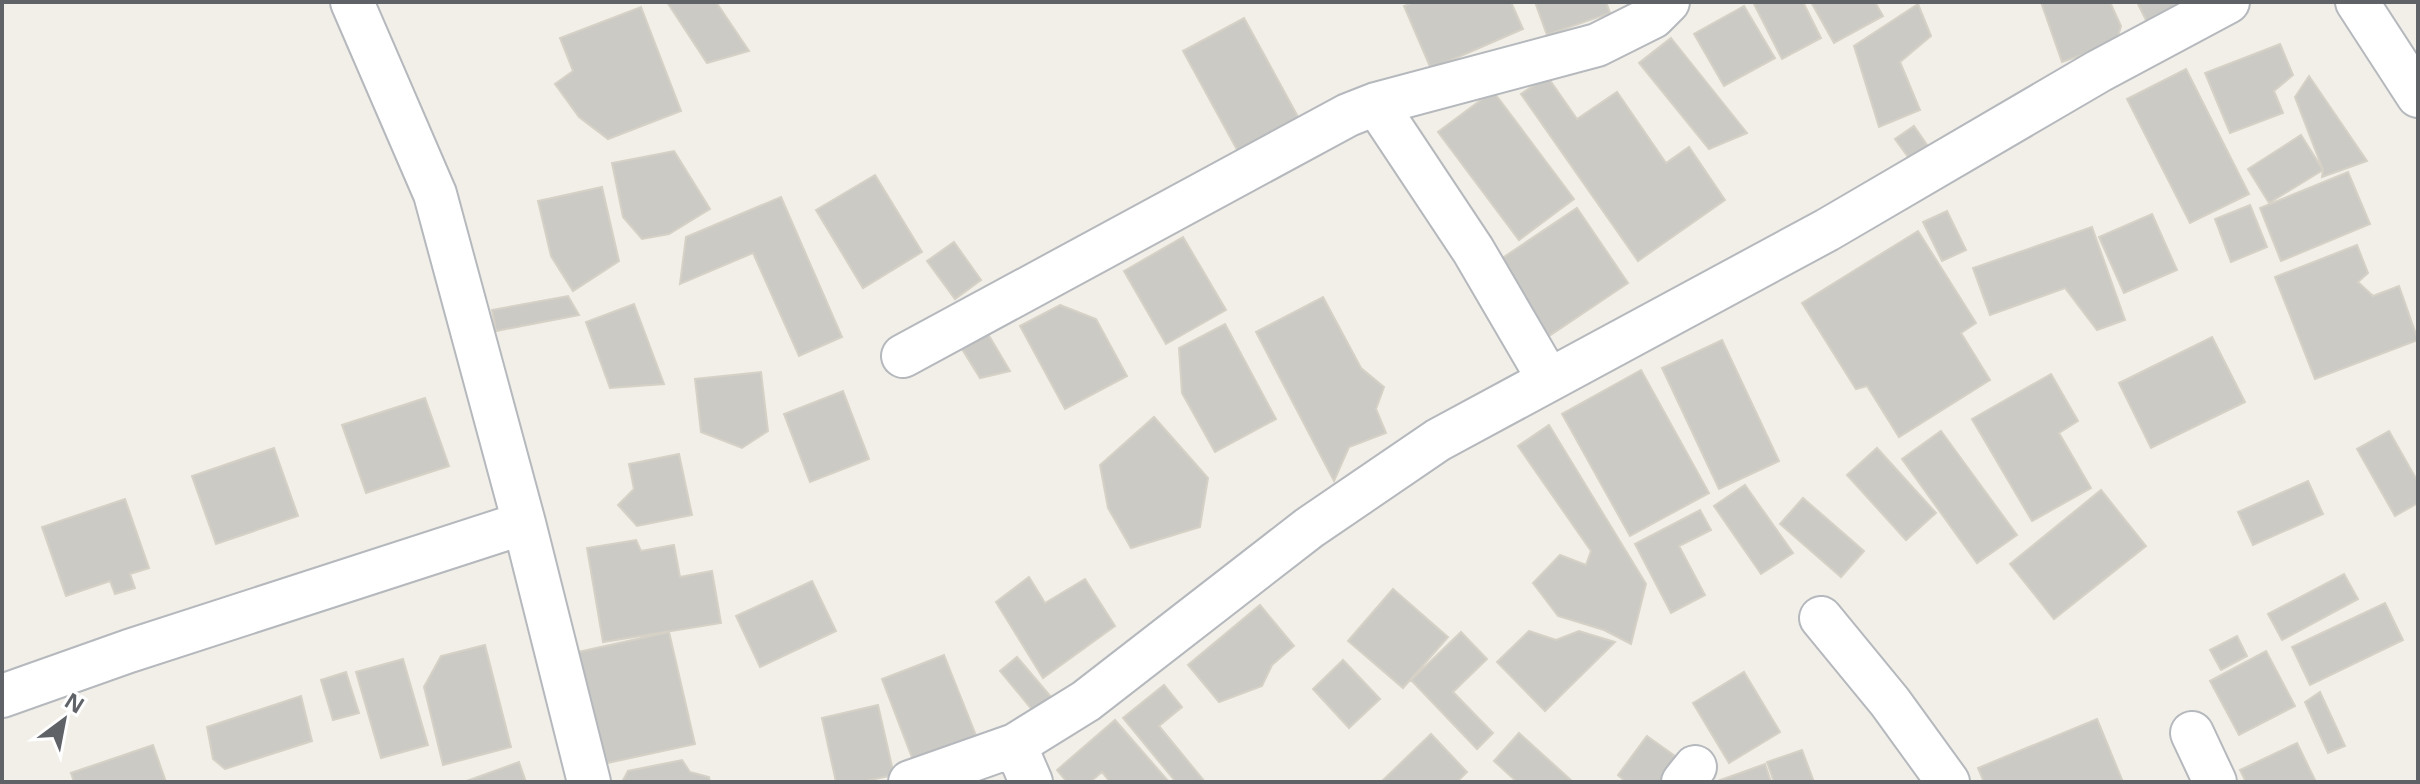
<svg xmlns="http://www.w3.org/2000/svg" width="2420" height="784" font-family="'Noto Sans',sans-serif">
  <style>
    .building { fill: #cccac5; stroke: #d6d1c6; stroke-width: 2 }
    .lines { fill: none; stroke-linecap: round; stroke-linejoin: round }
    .street-casing { stroke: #b5b8bc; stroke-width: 46 }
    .street { stroke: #fff; stroke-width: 42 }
  </style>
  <rect width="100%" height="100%" fill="#f1efe8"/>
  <path class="building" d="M667,2H716L749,51L707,63Z
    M1414,2H1511L1523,29L1431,69L1404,6Z
    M1535,2H1606L1610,13L1547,35Z
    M1753,2H1803L1821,38L1782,59Z
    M1811,2H1875L1883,16L1834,43Z
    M2041,2H2110L2121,26L2116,43L2062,62Z
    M2141,2H2186L2151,30L2138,4Z
    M1918,4L1931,36L1900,62L1920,110L1879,127L1854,46Z
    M1744,6L1775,58L1724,86L1694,34Z
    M641,7L681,111L608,139L579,117L555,84L573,71L560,38Z
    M1244,18L1302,124L1241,157L1183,51Z
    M1671,38L1747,133L1709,149L1639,63Z
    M2280,44L2293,75L2274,91L2283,113L2230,133L2205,73Z
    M2186,69L2249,194L2190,223L2127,99Z
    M1547,76L1577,119L1617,92L1666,163L1689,147L1725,200L1638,261L1521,94Z
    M2309,76L2367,161L2322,177L2323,170L2295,97Z
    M1493,91L1574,199L1519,240L1438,132Z
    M1914,126L1932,152L1914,165L1895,139Z
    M2301,135L2323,170L2269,203L2248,169Z
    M674,151L710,209L669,234L642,239L623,217L612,163Z
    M2348,172L2370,224L2281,261L2260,208Z
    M875,175L922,252L863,288L816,210Z
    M602,187L619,261L573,291L551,256L538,201Z
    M781,197L842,337L799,356L753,253L680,284L686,237Z
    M2250,205L2267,247L2231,262L2215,219Z
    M1577,208L1628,283L1549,336L1498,261Z
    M1947,211L1966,250L1942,261L1923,222Z
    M2152,214L2177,270L2124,293L2099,237Z
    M2092,227L2125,320L2097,330L2065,288L1990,315L1973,268Z
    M1918,231L1976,323L1961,333L1990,380L1899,437L1867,386L1856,389L1802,303Z
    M1183,237L1226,310L1166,344L1124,271Z
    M954,242L981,280L955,299L927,261Z
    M2357,245L2368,273L2358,282L2373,296L2399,286L2418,340L2315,379L2275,277Z
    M568,296L579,315L496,331L492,310Z
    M1323,297L1361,368L1384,387L1376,409L1386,433L1349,447L1334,481L1256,332Z
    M634,304L664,384L610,388L586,322Z
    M1060,305L1096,319L1127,376L1065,409L1020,326Z
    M1225,324L1276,419L1215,452L1182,393L1179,348Z
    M988,334L1010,371L980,378L962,349Z
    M2212,337L2245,402L2151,448L2119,383Z
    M1722,340L1779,461L1719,489L1662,368Z
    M1641,370L1709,493L1630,536L1562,414Z
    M761,372L768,431L742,448L701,432L695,379Z
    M2051,374L2078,421L2059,433L2091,488L2032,521L1972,419Z
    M843,391L869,459L810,482L784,414Z
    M425,398L449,466L366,493L342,425Z
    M1154,417L1208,478L1200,527L1131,548L1108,508L1100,465Z
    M1549,425L1646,584L1631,644L1604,630L1558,616L1533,583L1560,555L1586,565L1591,551L1518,446Z
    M1941,431L2017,535L1977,563L1902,459Z
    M2389,431L2418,482V503L2395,516L2357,449Z
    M274,448L298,516L216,544L192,476Z
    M1877,448L1936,513L1906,540L1847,475Z
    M679,454L692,515L637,526L618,505L634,489L629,464Z
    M2308,481L2323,514L2253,545L2238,512Z
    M1745,485L1793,553L1761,574L1714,506Z
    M2101,490L2146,546L2054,619L2010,564Z
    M1803,498L1864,551L1841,577L1780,524Z
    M125,499L149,568L130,574L135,588L115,594L110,581L66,596L42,527Z
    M1700,510L1711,530L1679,546L1705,595L1671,613L1635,544Z
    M636,540L641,551L674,545L680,577L712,571L721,623L603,642L587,548Z
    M2344,574L2358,599L2282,640L2268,614Z
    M1029,577L1045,603L1085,579L1115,626L1043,678L996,602Z
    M812,581L836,631L760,667L736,616Z
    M1393,589L1448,637L1403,688L1348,641Z
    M2385,603L2403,640L2310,685L2292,647Z
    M1260,605L1294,646L1272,665L1262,686L1219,702L1188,665Z
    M1529,631L1556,640L1579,631L1615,642L1545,711L1497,662Z
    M669,632L695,744L603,764L578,652Z
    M1461,632L1487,659L1453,692L1493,733L1477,749L1411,680Z
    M2237,636L2247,656L2221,670L2210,650Z
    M485,645L511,747L443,765L424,687L441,656Z
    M2266,651L2295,706L2239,735L2210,681Z
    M944,655L979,743L916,768L882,679Z
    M1017,657L1051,697L1034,712L1000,671Z
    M403,659L428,745L381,758L356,672Z
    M1343,660L1380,699L1349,728L1313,689Z
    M346,672L359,713L333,720L321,680Z
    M1744,672L1780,732L1729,763L1693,703Z
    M1164,685L1182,707L1159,726L1205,782H1176L1123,718Z
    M2320,692L2345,746L2328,753L2305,702Z
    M301,696L312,741L225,769L213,759L207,727Z
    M878,705L894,775L861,782H836L822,718Z
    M2097,719L2123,782H1984L1978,768Z
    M1115,720L1169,782H1110L1102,772L1090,782H1067L1057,770Z
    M1519,733L1573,782H1517L1494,761Z
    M1431,734L1467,772L1457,782H1381Z
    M1647,736L1682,761L1666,782H1626L1618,775Z
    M2297,743L2316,782H2246L2240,770Z
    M153,745L166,782H74L71,773Z
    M1802,750L1814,782H1774L1767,762Z
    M682,760L690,772L709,777L710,782H622L628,771Z
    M519,762L526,782H464Z
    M1765,764L1771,782H1715Z"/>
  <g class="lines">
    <defs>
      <path id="street" d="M352,2L435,194L524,523L589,782
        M2357,2L2418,96
        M1376,104L1473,250L1549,380
        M903,356L1348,115L1376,104L1597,45L1653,17L1668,2
        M1821,618L1890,702L1948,782
        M2,696L129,651L524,523
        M2192,733L2215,782
        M1015,745L1031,782
        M910,782L1015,745L1086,701L1309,528L1438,440L1827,230L2099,71L2228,2
        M1683,782L1695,767"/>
    </defs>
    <use href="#street" class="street-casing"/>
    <use href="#street" class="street"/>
  </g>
  <rect width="2420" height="784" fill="none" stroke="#5f6368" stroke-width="8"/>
  <g transform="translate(64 720) rotate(32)" stroke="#ffffff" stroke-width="6" paint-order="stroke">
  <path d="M0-6L14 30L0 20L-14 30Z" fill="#5f6368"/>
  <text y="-12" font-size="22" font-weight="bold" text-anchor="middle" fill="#5f6368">N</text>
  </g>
</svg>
